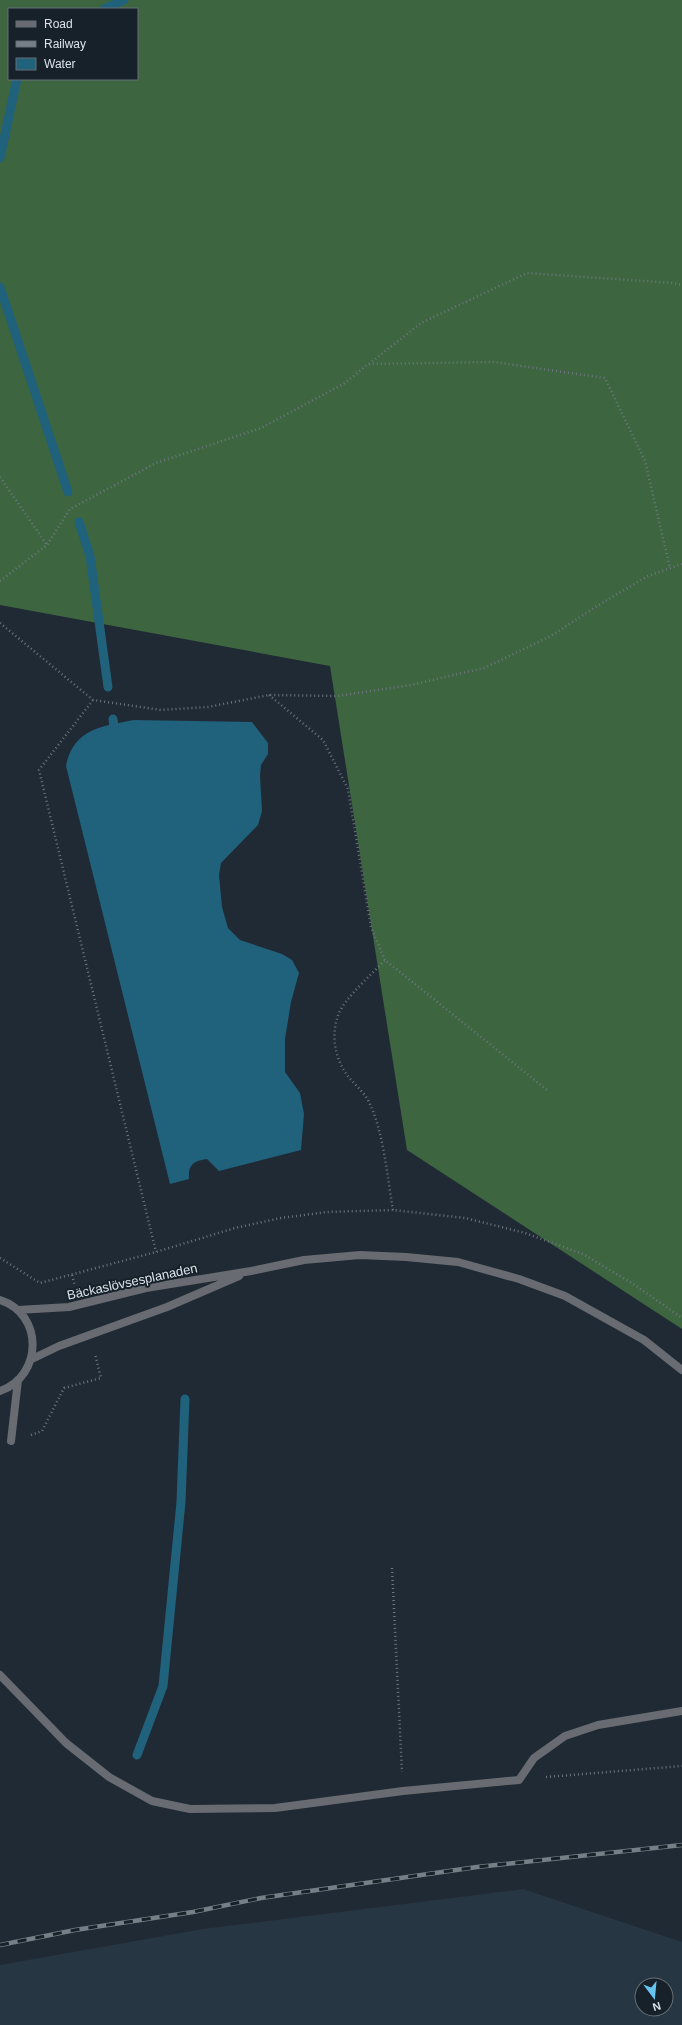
<svg xmlns="http://www.w3.org/2000/svg" width="682" height="2025" font-family="Helvetica,sans-serif">
  <style>
    .built { fill: #273643; fill-rule: evenodd }
    .forest { fill: #3d6640; fill-rule: evenodd }
    .water { fill: #20617c }
    .lines { fill: none; stroke-linecap: round; stroke-linejoin: round }
    .stream { stroke: #20617c; stroke-width: 9 }
    .path { stroke: #6d757e; stroke-width: 2.5; stroke-dasharray: 1 3; stroke-linecap: butt }
    .minor { stroke: #686b71; stroke-width: 8 }
    .tertiary { stroke: #686b71; stroke-width: 8 }
    .rail-casing { stroke: #767f87; stroke-width: 4.5 }
    .rail { stroke: #17212a; stroke-width: 3; stroke-dasharray: 9; stroke-linecap: butt }
    .labels { text-anchor: middle; stroke-width: 4; stroke-linejoin: round; paint-order: stroke }
    .street-label { font-size: 13px; fill: #dce2e9; stroke: #17212a }
  </style>
  <rect width="100%" height="100%" fill="#202a34"/>
  <path class="built" d="M523,1889L682,1942V2025H0V1965L203,1929ZM642,1985H666V2009H642Z"/>
  <path class="forest" d="M0,0H682V1329L407,1150L330,666L0,605ZM9,9H137V79H9Z"/>
  <path class="water" d="M134,720L252,722L268,743V754L261,765L260,776L262,811L258,825L221,863L219,875L222,907L228,928L240,940L282,954L292,960L299,973L291,1002L285,1039V1072L300,1093L304,1114L301,1150L219,1171L207,1159C193,1161 188,1165 189,1179L170,1184L66,766C73,729 102,726 134,720Z"/>
  <g class="lines">
    <path class="stream" d="M104,9L124,0
      M0,158L17,79
      M0,287L68,492
      M79,522L90,556L108,687
      M113,719L115,736
      M137,1755L163,1686L181,1502L185,1399"/>
    <path class="path" d="M369,364L421,323L527,273L673,283L682,285
      M0,477L47,545
      M0,581L47,545L70,509L156,463L261,428L345,383L368,364L494,362L605,378L645,461L670,568
      M0,623L93,700L161,710L208,707L269,695L337,696L411,685L484,668L551,636L597,606L648,576L682,564
      M269,695L323,740L348,789L371,927L385,960
      M93,700L39,770L156,1252
      M393,1210C387,1176 384,1133 369,1102C363,1090 352,1083 345,1072C334,1055 331,1032 339,1013C346,997 372,974 385,960L547,1090
      M0,1258L40,1283L156,1252L235,1228L281,1218L327,1212L393,1210L465,1218L525,1233L583,1254L635,1285L682,1318
      M72,1275L75,1286
      M31,1435L42,1431L64,1388L101,1378L95,1354
      M392,1568L402,1772
      M546,1777L682,1766"/>
    <path class="minor" d="M11,1441L18,1380
      M0,1675L66,1743L109,1777L152,1801L190,1809L275,1808L403,1791L519,1780L534,1758L565,1736L598,1725L682,1711"/>
    <path class="tertiary" d="M0,1300C44,1314 43,1376 0,1391
      M18,1310L69,1307L146,1288L251,1271L304,1260L360,1255L406,1257L458,1262L519,1279L565,1296L644,1340L682,1370
      M32,1359L59,1346L167,1307L239,1276"/>
    <defs>
      <path id="rail" d="M0,1945L75,1930L193,1912L261,1898L477,1867L682,1845"/>
    </defs>
    <use href="#rail" class="rail-casing"/>
    <use href="#rail" class="rail"/>
  </g>
  <g class="labels">
    <g class="street-label">
      <text transform="translate(132 1281) rotate(-12)" y="5">Bäckaslövsesplanaden</text>
    </g>
  </g>
  <rect x="8" y="8" width="130" height="72" fill="#17212a" stroke="#666e76"/>
  <rect x="16" y="21" width="20" height="6" fill="#686b71" stroke="#666e76"/>
  <text x="44" y="28" font-size="12" fill="#dce2e9">Road</text>
  <rect x="16" y="41" width="20" height="6" fill="#767f87" stroke="#666e76"/>
  <text x="44" y="48" font-size="12" fill="#dce2e9">Railway</text>
  <rect x="16" y="58" width="20" height="12" fill="#20617c" stroke="#666e76"/>
  <text x="44" y="68" font-size="12" fill="#dce2e9">Water</text>
  <g transform="translate(654 1997) rotate(164)"><circle r="19" fill="#17212a" stroke="#666e76"/>
  <path d="M0-3L7 15L0 10L-7 15Z" fill="#66c4ef"/>
  <text y="-6" font-size="11" font-weight="bold" text-anchor="middle" fill="#dce2e9">N</text>
  </g>
</svg>
